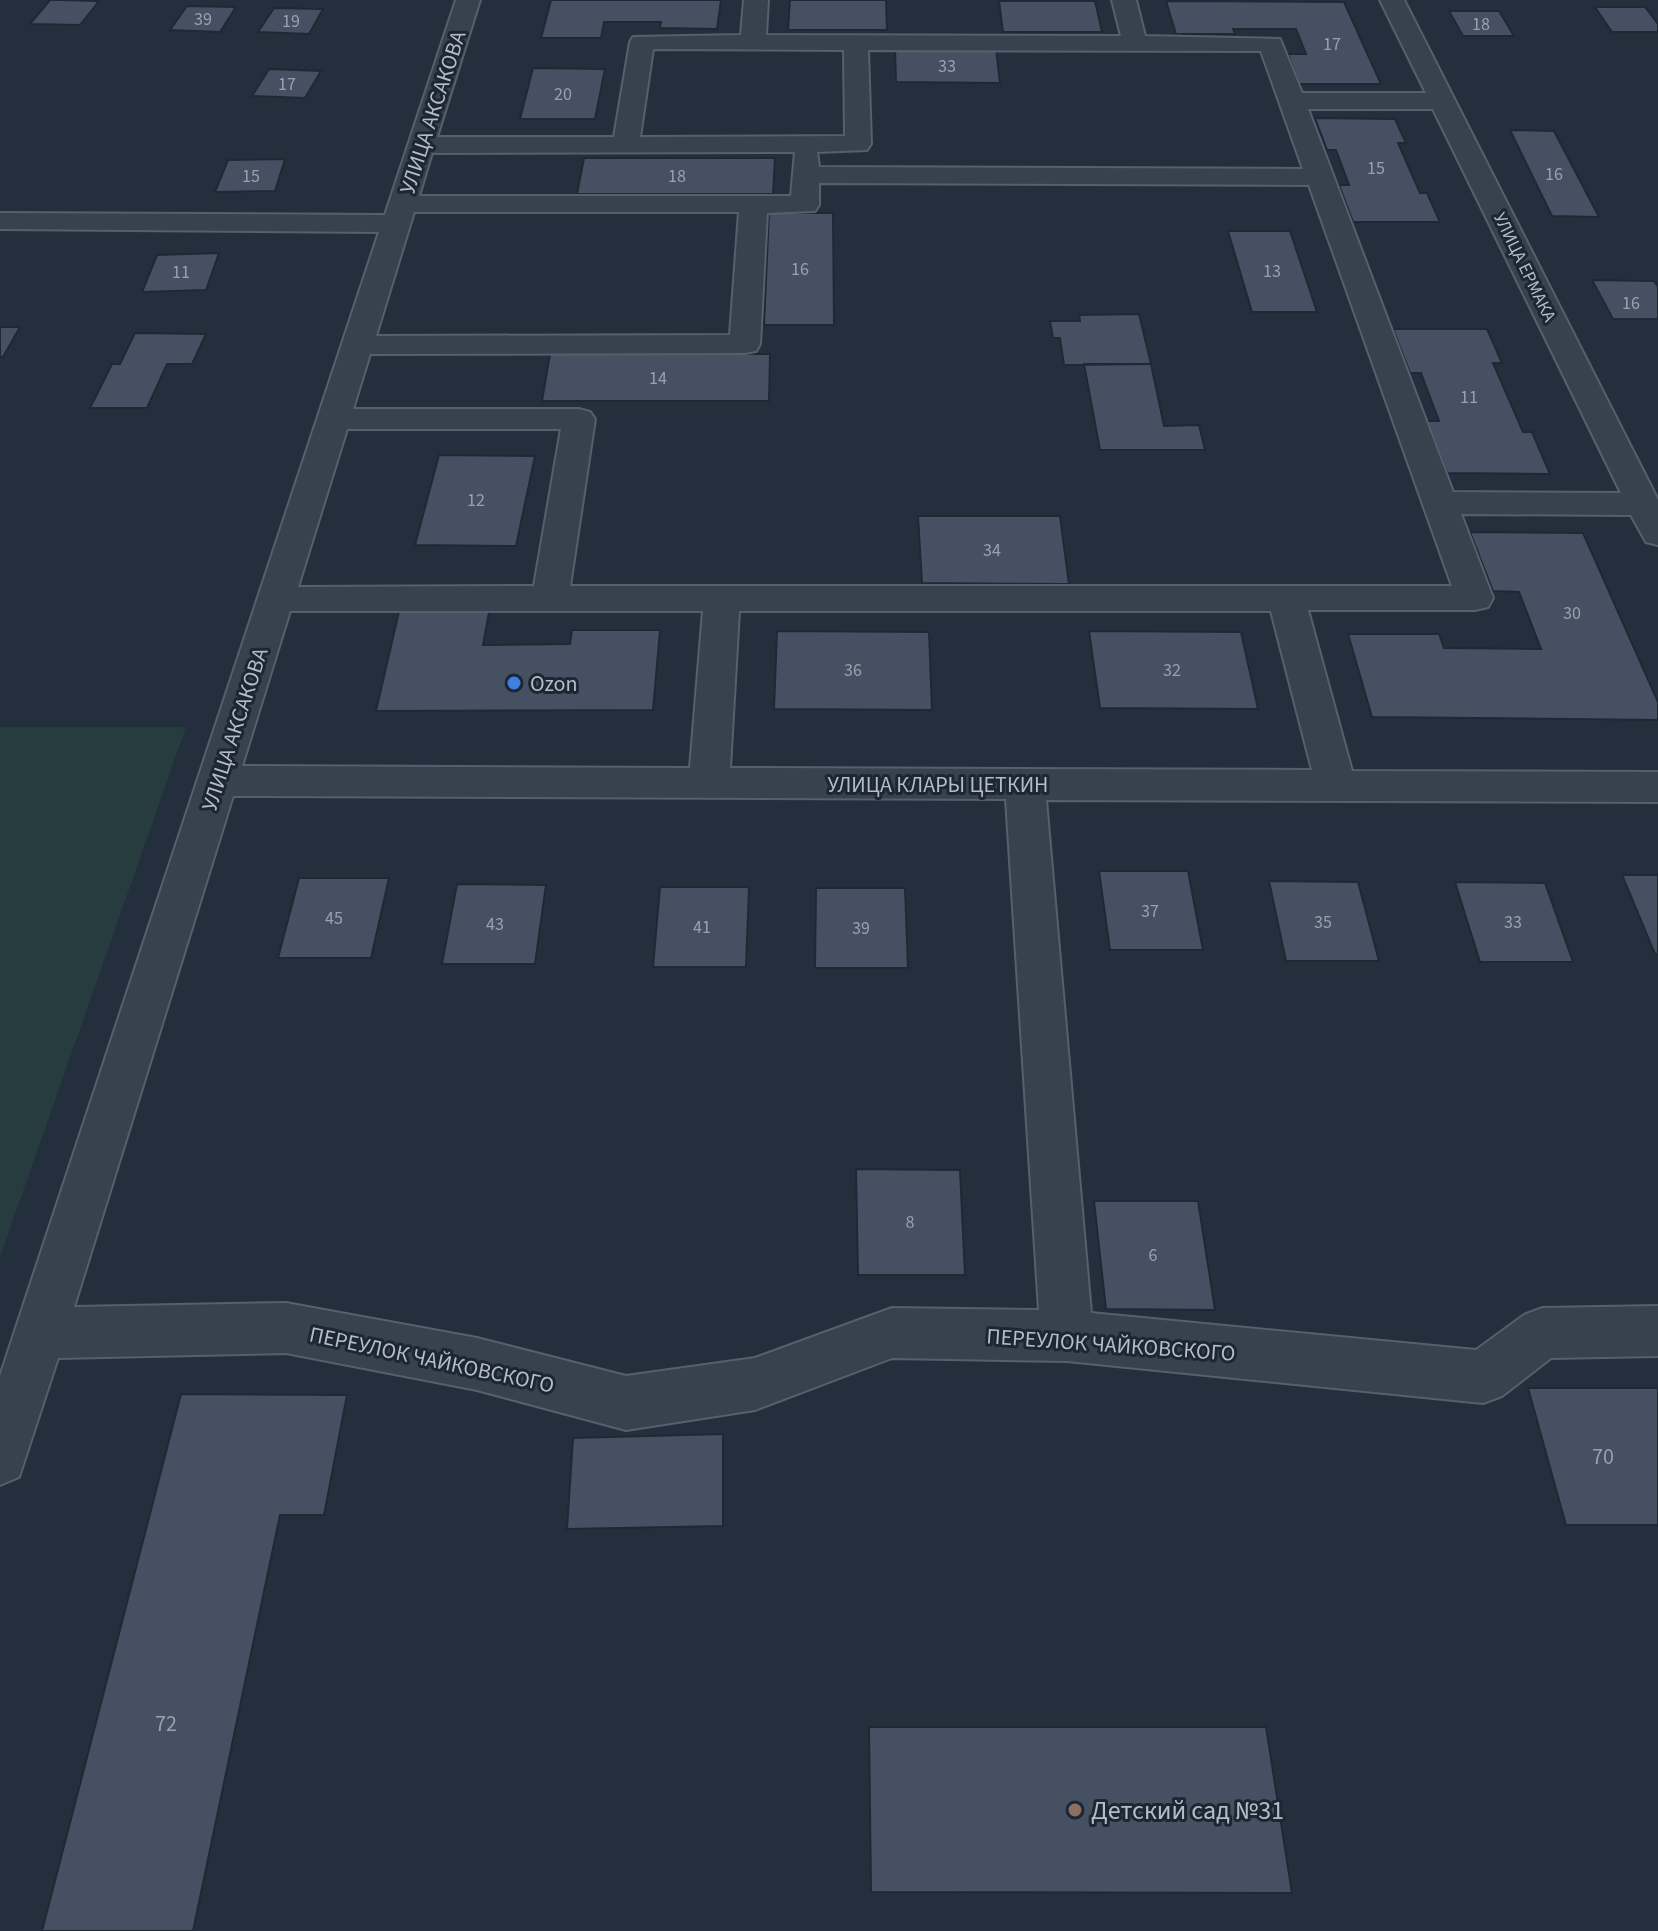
<svg xmlns="http://www.w3.org/2000/svg" width="1658" height="1931" font-family="'Source Sans 3',sans-serif">
  <style>
    .green { fill: #263c3f }
    .building { fill: #455162; stroke: #1f2835; stroke-width: 2 }
    .lines { fill: none; stroke-linecap: round; stroke-linejoin: round }
    .minor-casing { stroke: #565f6c; stroke-width: 4 }
    .minor { fill: #38414e; fill-rule: evenodd }
    .shop-dot { fill: #3f7fe0; stroke: #1d2633; stroke-width: 3 }
    .education-dot { fill: #8d6e63; stroke: #1d2633; stroke-width: 3 }
    .labels { text-anchor: middle; stroke-width: 6; stroke-linejoin: round; paint-order: stroke }
    .number-label { font-size: 18px; fill: #98a1af }
    .far-street-label { font-size: 18px; fill: #b4bcc9; stroke: #1d2633 }
    .street-label { font-size: 22px; fill: #b4bcc9; stroke: #1d2633 }
    .poi-label { font-size: 22px; fill: #b4bcc9; stroke: #1d2633; text-anchor: start }
    .near-number-label { font-size: 22px; fill: #98a1af }
    .near-poi-label { font-size: 26px; fill: #b4bcc9; stroke: #1d2633; text-anchor: start }
  </style>
  <rect width="100%" height="100%" fill="#242f3e"/>
  <path class="green" d="M0,727H186L0,1257Z"/>
  <path class="building" d="M50,0H59L99,1L80,25L30,24Z
    M551,0H721L717,29L660,28L661,22H604L601,38H541Z
    M790,0H886L887,30H788Z
    M999,1H1095L1102,32H1003Z
    M1166,1L1344,2L1381,84H1299L1288,54H1306L1296,29H1233L1235,34H1176Z
    M187,6L236,7L220,32L170,30Z
    M1595,7H1645L1658,24V32H1612Z
    M274,8L323,9L309,34L258,32Z
    M1449,11H1499L1514,36H1463Z
    M895,48L996,49L1000,83L896,82Z
    M533,68L605,69L595,119H520Z
    M269,69L321,71L305,98L252,96Z
    M1315,118L1395,119L1406,143H1398L1420,193H1427L1440,222H1353L1339,185H1349L1336,150H1327Z
    M1510,130L1554,131L1599,217L1552,216Z
    M584,158H775L773,194H577Z
    M285,159L275,191L215,192L228,160Z
    M769,213H833L834,325H764Z
    M1228,231H1290L1317,312H1252Z
    M219,253L206,290L142,292L157,255Z
    M1592,280L1654,281L1658,287V319H1613Z
    M1139,314L1151,364L1064,365L1060,338H1053L1050,321H1080L1079,315Z
    M0,327H20L3,357H0Z
    M1393,329H1487L1502,363H1493L1523,432H1532L1550,474L1447,473L1427,421H1439L1421,373H1410Z
    M135,333L206,334L192,364H167L147,408H90L112,364H120Z
    M550,354H770L769,401H542Z
    M1084,364H1151L1164,426L1199,425L1205,450H1100Z
    M439,455L535,456L516,546L415,545Z
    M918,516H1060L1069,584L922,583Z
    M1470,532L1583,533L1658,702V720L1372,717L1348,634H1439L1444,648L1541,649L1519,592L1493,591Z
    M400,607H490L483,645L570,644L572,630H660L653,710L376,711Z
    M777,631L929,632L932,710L774,709Z
    M1089,631L1241,632L1258,709L1100,708Z
    M1099,871H1188L1203,950H1110Z
    M1622,875H1658V954H1655Z
    M299,878H389L371,958H278Z
    M1269,881L1358,882L1379,961H1286Z
    M1455,882L1545,883L1573,962H1480Z
    M457,884L546,885L535,964H442Z
    M660,887H749L746,967H653Z
    M816,888H905L908,968H815Z
    M856,1169L960,1170L965,1275H858Z
    M1094,1201H1198L1215,1310L1106,1309Z
    M1528,1388H1658V1525H1566Z
    M181,1394L347,1395L324,1515H280L193,1931H42Z
    M723,1434V1526L567,1529L573,1438Z
    M869,1727H1266L1292,1893L871,1892Z"/>
  <g class="lines">
    <defs>
      <path id="minor" d="M456,0H480L437,137H614L630,42L633,37L741,35L744,0H768L766,35L1121,36L1112,0H1136L1145,36L1280,39L1302,93H1426L1380,0H1404L1658,500V545L1646,542L1631,515L1461,514L1493,598L1488,607L1475,610H1308L1352,771L1658,772V802L1046,800L1091,1313L1476,1350L1524,1315L1542,1308L1658,1306V1356L1551,1358L1502,1396L1483,1403L1067,1361L892,1358L755,1410L626,1430L477,1390L286,1353L58,1358L19,1477L0,1485V1376L379,232L0,229V213L385,215ZM653,49L844,50L845,136L640,137ZM868,50L1261,51L1303,169L819,167L817,152L867,150L871,144ZM1308,109H1433L1621,493L1453,492ZM795,152L791,196H419L432,153ZM819,183L1309,185L1452,586H570L595,419L590,412L579,409H353L370,354L745,353L756,351L760,344L767,213L815,211L819,205ZM414,212H739L730,335L376,336ZM347,429H561L534,586L298,587ZM290,611H703L690,768L242,766ZM739,611H1271L1312,770L730,768ZM233,796L1006,799L1039,1310L892,1308L755,1358L626,1376L477,1338L286,1303L74,1307Z"/>
    </defs>
    <use href="#minor" class="minor-casing"/>
    <use href="#minor" class="minor"/>
  </g>
  <circle class="shop-dot" cx="514" cy="683" r="8"/>
  <circle class="education-dot" cx="1075" cy="1810" r="8"/>
  <g class="labels">
    <g class="number-label">
      <text x="203" y="25">39</text>
      <text x="291" y="27">19</text>
      <text x="1481" y="30">18</text>
      <text x="1332" y="50">17</text>
      <text x="947" y="72">33</text>
      <text x="287" y="90">17</text>
      <text x="563" y="100">20</text>
      <text x="1376" y="174">15</text>
      <text x="1554" y="180">16</text>
      <text x="251" y="182">15</text>
      <text x="677" y="182">18</text>
      <text x="800" y="275">16</text>
      <text x="1272" y="277">13</text>
      <text x="181" y="278">11</text>
      <text x="1631" y="309">16</text>
      <text x="658" y="384">14</text>
      <text x="1469" y="403">11</text>
      <text x="476" y="506">12</text>
      <text x="992" y="556">34</text>
      <text x="1572" y="619">30</text>
      <text x="853" y="676">36</text>
      <text x="1172" y="676">32</text>
      <text x="1150" y="917">37</text>
      <text x="334" y="924">45</text>
      <text x="1323" y="928">35</text>
      <text x="1513" y="928">33</text>
      <text x="495" y="930">43</text>
      <text x="702" y="933">41</text>
      <text x="861" y="934">39</text>
      <text x="910" y="1228">8</text>
      <text x="1153" y="1261">6</text>
    </g>
    <g class="far-street-label">
      <text transform="translate(1525 267) rotate(64)" y="6">УЛИЦА ЕРМАКА</text>
    </g>
    <g class="street-label">
      <text transform="translate(432 112) rotate(-72)" y="8">УЛИЦА АКСАКОВА</text>
      <text transform="translate(234 729) rotate(-72)" y="8">УЛИЦА АКСАКОВА</text>
      <text x="938" y="792">УЛИЦА КЛАРЫ ЦЕТКИН</text>
      <text transform="translate(1111 1344) rotate(4)" y="8">ПЕРЕУЛОК ЧАЙКОВСКОГО</text>
      <text transform="translate(432 1359) rotate(12)" y="8">ПЕРЕУЛОК ЧАЙКОВСКОГО</text>
    </g>
    <g class="poi-label">
      <text x="530" y="691">Ozon</text>
    </g>
    <g class="near-number-label">
      <text x="1603" y="1464">70</text>
      <text x="166" y="1731">72</text>
    </g>
    <g class="near-poi-label">
      <text x="1091" y="1819">Детский сад №31</text>
    </g>
  </g>
</svg>
